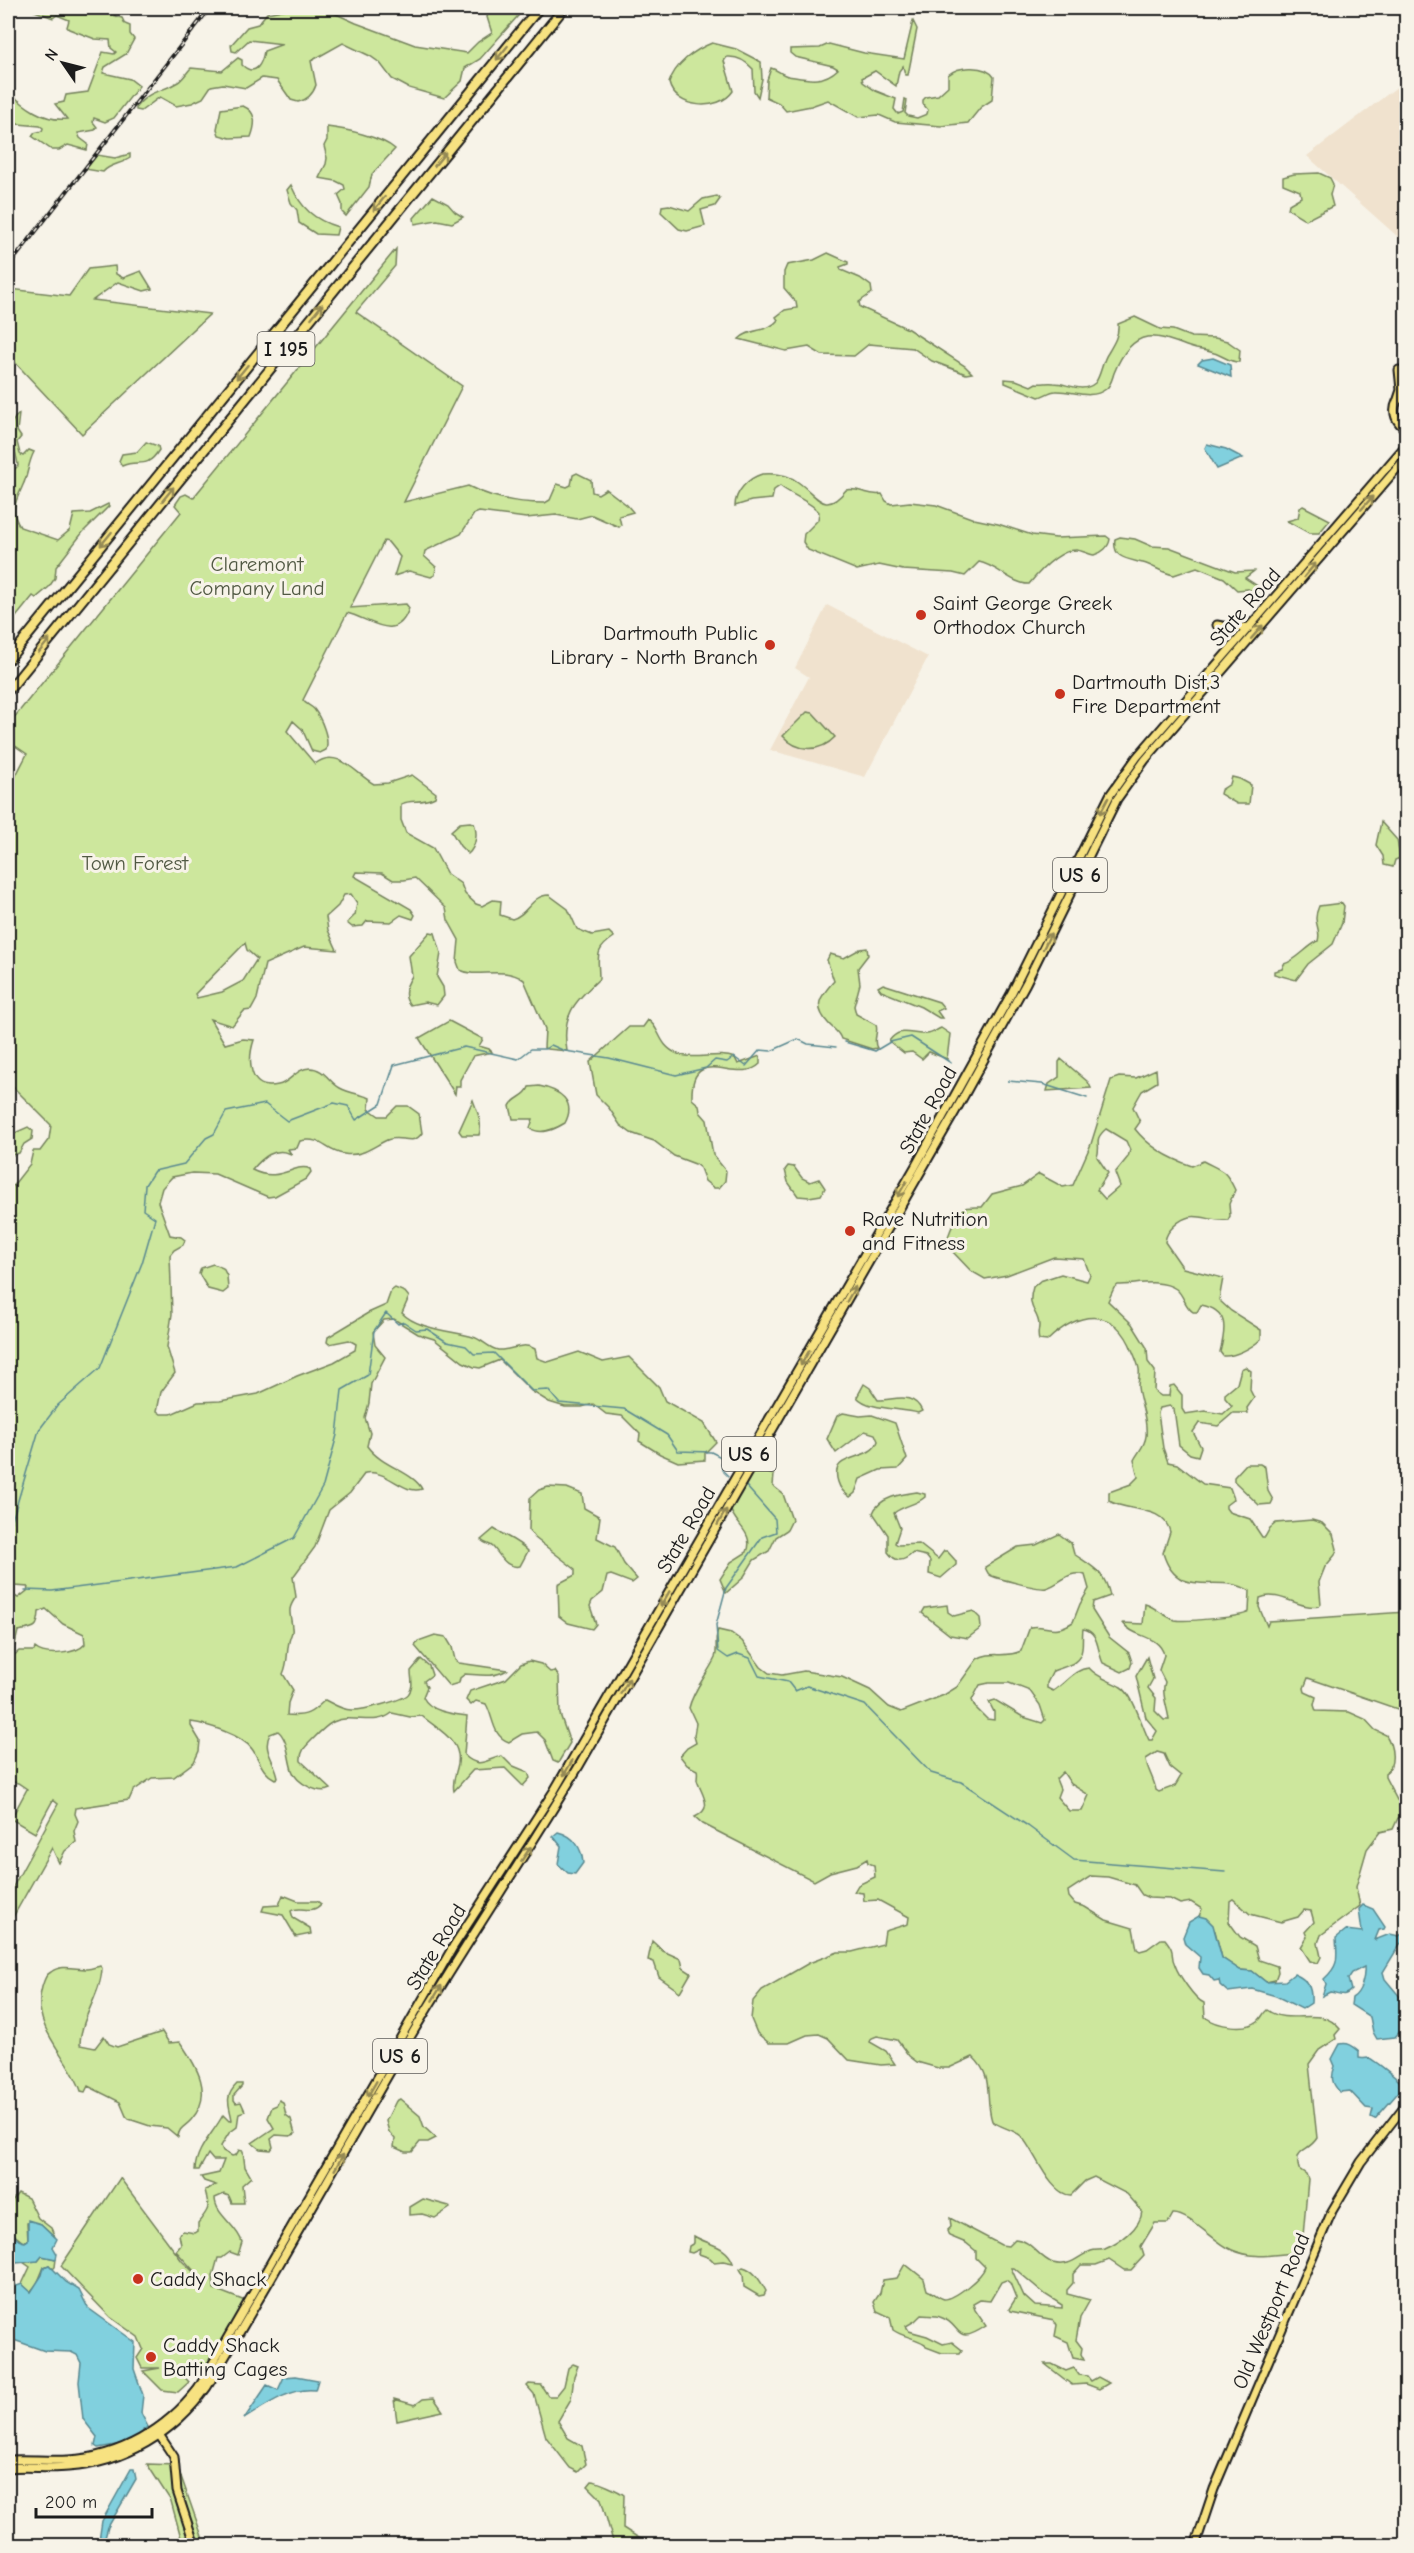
<svg xmlns="http://www.w3.org/2000/svg" width="1414" height="2553" font-family="'Comic Neue',sans-serif">
  <style>
    .built { fill: #f0e2ce }
    .green { fill: #cde79d; stroke: #74825c; stroke-width: 1.5; fill-rule: evenodd }
    .water { fill: #81d0de; stroke: #598890; stroke-width: 1.5 }
    .lines { fill: none; stroke-linecap: round; stroke-linejoin: round }
    .stream { stroke: #598890; stroke-width: 1.5 }
    .major-casing { stroke: #1c1c1c; stroke-width: 11 }
    .highway-casing { stroke: #1c1c1c; stroke-width: 12 }
    .major { stroke: #f7e281; stroke-width: 7 }
    .highway { stroke: #f7e281; stroke-width: 8 }
    .rail-casing { stroke: #1c1c1c; stroke-width: 4 }
    .rail { stroke: #f7f3e8; stroke-width: 1.5; stroke-dasharray: 4.5; stroke-linecap: butt }
    .oneway { stroke: #948954 }
    .poi-dot { fill: #c8321e; stroke: #f7f3e8; stroke-width: 2 }
    .labels { text-anchor: middle; stroke-width: 6; stroke-linejoin: round; paint-order: stroke }
    .shield { fill: #f7f3e8; stroke: #5e5c59; stroke-width: 1.5 }
    .shield-label { font-size: 20px; font-weight: bold; fill: #1c1c1c }
    .park-label { font-size: 21px; fill: #515943; stroke: #f7f3e8 }
    .poi-label { font-size: 21px; fill: #1c1c1c; stroke: #f7f3e8; text-anchor: start }
    .street-label { font-size: 21px; fill: #1c1c1c; stroke: #f7f3e8 }
  </style>
  <rect width="100%" height="100%" fill="#f7f3e8"/>
  <filter id="ink" filterUnits="userSpaceOnUse"><feTurbulence type="fractalNoise" baseFrequency=".0167" numOctaves="2"/><feDisplacementMap in="SourceGraphic" scale="12" xChannelSelector="R" yChannelSelector="G"/><feConvolveMatrix kernelMatrix="1 2 1 2 8 2 1 2 1" color-interpolation-filters="sRGB"/></filter>
  <g filter="url(#ink)">
    <path class="built" d="M1406,80V244L1307,156Z
      M827,605L928,657L865,777L770,750L809,677L795,668Z"/>
    <path class="green" d="M27,8H117L114,10L115,16L122,18L125,24L130,26V34L134,39L126,54L105,67L103,73L130,79L139,86L114,118L105,122L94,118L93,122L97,127L95,130L78,133L80,138L88,144L87,150L68,145L59,150H52L32,136L34,133L42,131L43,128L40,126L18,124L8,127V91C24,106 44,122 67,119L55,104L64,102L66,95L88,92L103,52L114,54L116,52L111,48L110,40L95,39L69,29L67,27L69,20L57,15L53,18Z
      M292,8H323L356,23L415,45L467,53L478,42L492,33L487,17L490,8H525L480,59L465,68L462,81L444,98L409,88L392,79L380,63L370,56L343,43L311,61L316,85C313,94 307,100 298,102L291,100L277,80L262,78L246,88L223,84L211,86L203,98L192,103L176,106L160,97L141,111L136,110V107C152,88 159,94 178,82C183,79 187,72 191,68L222,71L238,58L242,60V65C256,78 262,63 264,51L283,44L249,40L236,52L232,51L231,45L247,27L258,24L267,13Z
      M913,21L917,29L908,75H905L903,66L899,71L896,86L875,71L862,78L863,82L876,91L896,99L894,109L898,114L903,112L905,99L907,100L905,113L908,116L917,118L927,114L928,110L923,104V100L926,97L938,95L948,86V75C959,65 986,65 994,77L992,100L981,107L968,123L941,126L895,122L879,115L858,117L828,100L811,106L786,111L779,103L766,97L767,80L771,68C778,70 782,75 788,76C807,79 822,84 838,69L833,66L795,57L790,53V49L820,48L829,44L864,53L904,59Z
      M712,43L736,49L761,62L762,79L758,97L754,91L753,69C746,61 738,56 727,57L724,61L733,91C719,112 675,109 669,83C675,64 694,50 712,43Z
      M243,106C257,112 256,124 251,137L230,138L219,135L217,129L221,109Z
      M327,127C345,129 382,137 395,149L372,174L369,187L346,216L342,212V204L338,195L345,189L344,185L336,181L319,178L326,164L327,158L324,146L327,140Z
      M130,154V158C122,164 109,164 103,172L85,169L97,155L115,158Z
      M1294,174L1319,173L1330,178L1333,184L1330,195L1333,206L1306,220L1288,209L1289,204L1301,197L1300,191L1283,184V177Z
      M291,185C301,208 314,220 338,227L336,235L316,234L299,223L297,210L291,203L287,190Z
      M433,196L448,204L455,212L463,217L452,223L437,220L415,224L414,218Z
      M717,196L720,199L715,206L701,210L705,226L687,231L679,229L661,212L662,206L669,205L689,211L703,199Z
      M396,249L395,266L356,312L462,386L404,502L468,486C493,499 517,503 545,503L550,500L557,484L567,487L571,485L573,475L577,473L591,480L592,492L598,494L606,489L627,505L633,512L619,516L621,525L619,527L592,515L577,519L556,515L526,518L479,512L474,514L461,534L425,551L424,556L436,567L435,575L431,577L409,571L394,576L400,557L388,542L384,541L350,608L406,604L409,608C397,645 369,618 347,613L303,700C306,705 310,705 314,709C321,718 330,739 326,750L320,753L312,751L302,729L293,721L287,731L315,764C337,746 356,774 374,784L388,783L412,775L436,793L435,797C422,804 412,799 401,804V820L406,833L433,848L447,874L461,884L465,894L476,904L482,906L493,900L501,901L500,915L512,919C528,915 531,895 549,895L568,909L577,929L592,935L609,932L614,937C593,951 599,957 599,979C574,1003 561,1015 567,1051L547,1049L544,1048L545,1029L524,980C501,965 478,979 460,970L457,962L459,940L448,920L446,908L415,878L404,880H393L382,873L356,872L354,876L411,909L415,915L413,919L401,915L391,922L367,921L363,926L352,927L347,923L355,915L357,903L351,894L344,895L338,906L326,917L328,930L337,950L304,947L265,964L257,999L251,1010L244,1011L232,1026L210,1019L225,1044L243,1039L254,1040C248,1058 247,1092 278,1085C290,1083 296,1068 310,1068C324,1068 329,1082 340,1088C349,1093 360,1094 370,1098L369,1109L379,1116H387L397,1106H408L419,1114L422,1133C413,1147 400,1134 387,1140C372,1147 362,1157 344,1154C325,1152 323,1136 300,1141L297,1148L288,1149L291,1154C275,1146 262,1158 252,1170C280,1184 295,1162 310,1169L311,1172L306,1179L275,1196L268,1197L215,1174L192,1173L172,1177L162,1188L158,1202L170,1235L181,1237L185,1240L183,1245L174,1250L170,1255L172,1314L167,1347L175,1373L161,1392L157,1411L161,1414H171L198,1402L220,1401L258,1394L297,1376L334,1362L355,1350L356,1344L349,1340L329,1344L327,1342L328,1337L368,1313L386,1305L391,1291L395,1288L405,1292L409,1297L402,1313C417,1329 452,1331 473,1337C482,1339 489,1349 498,1350C511,1351 522,1341 535,1349L537,1358L548,1362L579,1352L603,1362L629,1357L659,1387L665,1401L704,1423L716,1442L705,1453V1460L678,1462L660,1454L639,1441L640,1434L622,1416L606,1414L593,1404L582,1407H565L549,1402L531,1391L500,1360L480,1368L474,1367L463,1362L434,1339L418,1334L394,1319L384,1320L373,1332L375,1345L385,1357L371,1384L369,1403L365,1418L370,1433L367,1446C382,1467 412,1471 422,1489C402,1495 388,1469 365,1473L350,1493L329,1510L315,1547L293,1577L296,1597C286,1611 291,1613 292,1628C293,1633 291,1634 290,1638C286,1650 289,1661 283,1674L293,1690L288,1703L287,1715C308,1717 312,1712 325,1700C333,1704 342,1710 351,1710C360,1711 406,1700 409,1693C414,1686 411,1679 411,1671L421,1659L429,1666L432,1675L424,1681L427,1687L423,1697C430,1712 453,1714 467,1716L464,1755C480,1770 486,1759 502,1756L511,1765L528,1772L530,1778L523,1786L505,1768L473,1770L454,1791C452,1782 455,1776 457,1768C465,1741 438,1730 422,1716L410,1717L392,1713C375,1727 352,1713 333,1722C325,1726 317,1735 311,1741C305,1747 300,1752 301,1761L331,1789C319,1795 296,1783 292,1770C288,1758 288,1739 278,1731L270,1734C261,1751 277,1763 278,1778L275,1779C261,1772 260,1760 252,1749C242,1735 207,1724 191,1722V1726L200,1741L199,1751L194,1762L174,1777L152,1778L133,1791L129,1800L76,1808L75,1814L78,1821L74,1831L76,1842L65,1851L59,1863L52,1848L8,1926V1896L58,1804L53,1800L35,1833L11,1819L27,1789L18,1783L8,1781V1683L10,1679L8,1677V1599L11,1594L18,1598L27,1591L28,1587L15,1586L8,1578V1192L30,1164L33,1151H40L49,1139L51,1125L8,1082V791L27,754L8,741V725L181,512L175,505L181,496L186,494L193,498ZM245,943L247,950L257,959L243,981L222,992L197,998L195,994ZM46,1609L63,1624L84,1634L85,1644C77,1654 45,1657 35,1648L34,1651H19L12,1657L18,1631C35,1628 38,1629 39,1612Z
      M828,253L848,262V264L840,267L841,270L860,278L871,286L872,293L859,302L860,307L908,329L965,366L972,373L966,374L932,361L913,348L869,344L854,356L822,355L809,347L786,351L739,339C749,328 768,333 778,320L776,317L785,310L797,308L796,302L784,288V272L787,265L814,260Z
      M115,266L116,274L123,278L141,271L152,289L144,291L118,282L93,300L210,314L82,434L8,355V293L10,289L69,296L88,269Z
      M1135,317L1160,329L1173,330L1191,337L1215,338L1227,341L1240,350L1239,362C1231,363 1222,355 1214,353C1208,351 1202,350 1196,349C1181,345 1163,335 1147,337C1130,340 1120,358 1114,373C1112,379 1111,385 1106,389C1090,401 1072,390 1056,391C1050,391 1044,396 1039,397L1005,383V379L1016,380L1031,386L1036,383C1043,384 1047,382 1054,383C1067,383 1082,394 1095,383C1101,376 1102,361 1108,353C1114,343 1119,335 1118,324Z
      M19,414L17,431L21,437L17,442L20,454L23,456L29,450L34,452C28,463 28,475 23,485C16,502 9,509 20,527L58,540L70,530L74,514L90,513L108,504L109,506L83,532L56,567L55,578L49,587L36,598L33,596L8,627V475L18,466C17,448 1,428 19,414Z
      M146,442L158,446L159,450C146,471 138,458 122,466L119,461L122,454L137,452Z
      M762,474C774,473 788,474 798,482C818,496 824,517 846,490C859,487 869,497 882,494L886,501L891,504L910,502L936,505L974,519L998,524L1032,535L1056,538L1106,536L1110,539C1109,547 1102,553 1094,555C1088,554 1081,550 1076,550C1059,550 1039,572 1029,584C1014,585 996,565 979,562L965,576L953,573L903,570L879,565L857,570L808,550L803,542L804,534L818,520L819,512C811,502 791,495 780,486L774,490L772,499L751,501L735,506C735,492 748,478 762,474Z
      M1303,506L1330,520L1319,533H1309L1287,521L1298,518L1300,508Z
      M1120,537L1135,539L1151,546L1169,547L1235,572L1254,571L1245,578L1265,591L1259,594L1248,589L1237,590L1224,578L1197,567L1174,575C1162,573 1154,566 1143,563C1128,559 1112,559 1115,539Z
      M807,712L813,713L835,737C820,753 797,752 783,736Z
      M1232,777L1240,779L1251,785L1249,804H1237L1220,794L1221,790L1230,784Z
      M470,822L474,823C478,833 476,847 468,854L460,846L451,831L460,823Z
      M1381,822L1397,840L1400,858L1395,860L1393,867L1384,865L1383,856L1376,845Z
      M1342,903L1344,906L1342,923L1333,944L1308,964L1296,980L1274,974V971L1282,969L1284,964C1296,961 1306,947 1318,941C1322,927 1311,924 1319,906Z
      M430,932L435,933L441,953L437,977L443,987L444,996L437,1005L425,1002L410,1005C402,996 406,985 412,976L409,956Z
      M867,948L868,955L858,968L860,984L854,1006L856,1014L876,1025C879,1033 872,1040 877,1048L872,1049L841,1039C839,1032 833,1029 828,1023C812,1005 821,996 834,981L827,960L830,954L844,958L860,949Z
      M883,984L939,1002L944,1008L937,1011L942,1018H939L921,1007L881,991L878,987Z
      M648,1020C661,1028 657,1045 678,1054C696,1061 717,1051 735,1058L738,1064L760,1056V1064C738,1086 690,1041 692,1099L699,1105L700,1112L707,1120L713,1155L726,1171L725,1181L719,1188H714L705,1181L700,1168L695,1164L674,1156L654,1141L631,1133L620,1125L609,1108L596,1095L590,1062L629,1027H643Z
      M449,1021L483,1039L479,1046L489,1049L492,1052L473,1056L460,1080V1086H456L455,1094L419,1038Z
      M941,1028L950,1034L947,1059L929,1052L922,1059L912,1052L904,1053L889,1041C901,1025 911,1036 927,1034C932,1034 936,1030 941,1028Z
      M1061,1059L1088,1082L1091,1088L1047,1091L1049,1084L1059,1077V1062Z
      M1156,1069L1157,1082L1142,1091L1133,1107L1140,1122L1135,1129C1149,1147 1171,1159 1192,1166L1203,1161C1222,1171 1225,1169 1235,1190L1229,1204L1230,1216L1228,1220C1208,1223 1193,1207 1174,1226C1169,1231 1166,1234 1165,1242L1183,1268L1223,1278L1219,1300L1231,1311L1261,1330V1339C1253,1347 1235,1357 1223,1356L1220,1352C1226,1329 1229,1310 1201,1305L1197,1312H1193C1184,1306 1184,1295 1176,1289C1160,1278 1137,1285 1118,1285L1114,1288L1108,1301L1132,1324L1147,1348L1148,1362L1155,1371L1154,1391L1161,1396H1169L1170,1386L1174,1385L1182,1395V1409L1185,1414L1205,1411L1223,1414L1232,1406L1225,1398V1394L1237,1384L1241,1369L1245,1367L1251,1371L1250,1390L1254,1398L1247,1408L1248,1413H1233L1218,1426L1199,1423L1193,1432L1201,1447L1198,1456L1190,1454L1179,1445L1174,1409L1170,1406L1160,1408L1158,1413L1163,1448L1168,1462L1177,1464L1203,1484L1230,1488L1234,1499L1226,1505V1508L1229,1512L1250,1519L1262,1537H1265L1270,1528L1276,1523L1312,1520L1322,1523L1333,1534L1337,1549L1335,1555L1325,1567L1319,1582L1321,1604L1319,1606C1299,1610 1280,1590 1260,1598L1259,1607L1267,1626L1269,1621L1406,1612V1712L1308,1678L1304,1688L1305,1692L1316,1697L1314,1705L1316,1711L1349,1712L1365,1719L1375,1730L1386,1735C1393,1746 1396,1766 1385,1773V1777L1397,1800L1406,1808V1818L1404,1816L1398,1818L1393,1829L1380,1832L1367,1849L1356,1887L1360,1906L1321,1935L1318,1943L1321,1957L1318,1963L1310,1961L1301,1947L1307,1937L1305,1932L1314,1922L1311,1911L1304,1910L1298,1917L1281,1922L1250,1914L1233,1899L1230,1901L1229,1922L1240,1937L1255,1946L1259,1960L1277,1966L1278,1972L1275,1980L1266,1982L1252,1971L1240,1970L1222,1958L1215,1931L1199,1916L1202,1909L1191,1902L1180,1904L1170,1899L1149,1898L1142,1895L1135,1885L1108,1877L1091,1876L1068,1891L1069,1897L1075,1904L1085,1907L1106,1920L1133,1928L1137,1949L1140,1951L1147,1949L1161,1939H1165C1177,1954 1169,1953 1175,1965C1178,1974 1195,2000 1204,2003L1205,2017C1217,2026 1245,2031 1258,2021C1262,2018 1263,2013 1267,2010C1290,2027 1321,2004 1340,2029L1335,2035L1336,2039L1319,2050L1309,2064L1317,2138C1308,2153 1293,2147 1299,2169L1306,2174L1308,2179L1303,2236L1297,2246L1296,2253C1272,2254 1256,2260 1232,2250C1215,2243 1189,2213 1173,2214L1168,2223H1155L1141,2246L1144,2256L1131,2270H1124L1109,2260L1096,2265H1081L1073,2274V2283L1067,2290V2294L1090,2300L1080,2318L1076,2340L1082,2348L1081,2354L1084,2360L1073,2358L1068,2342L1055,2336L1057,2325L1054,2320L1010,2311L1009,2309L1016,2298L1010,2283L1006,2280L1001,2282L990,2301L980,2300L973,2304L975,2310L986,2326C953,2348 963,2324 940,2317C935,2315 927,2316 921,2315L915,2321L906,2326L909,2331L927,2336L943,2344L952,2342L962,2350L960,2353H942L926,2347L925,2344C914,2337 903,2337 893,2330L890,2317L877,2311L874,2302L880,2293L883,2280L897,2278L905,2264L924,2279L927,2290C933,2292 939,2298 944,2299C955,2299 982,2277 985,2267L976,2258V2251L966,2243L949,2236L947,2231L951,2227L950,2218L1001,2245L1008,2246L1015,2239C1032,2240 1038,2258 1053,2263C1070,2268 1078,2256 1091,2251C1096,2249 1100,2251 1105,2249C1119,2243 1141,2228 1142,2211L1127,2194L1094,2177L1085,2181L1071,2195C1050,2196 1034,2149 1021,2136C1013,2129 1001,2128 992,2121C984,2095 995,2078 973,2057L949,2068H938L917,2062L909,2056L897,2040L877,2036L872,2038L870,2042L886,2051L895,2064L881,2065L849,2060L828,2038L819,2034L807,2035L789,2043H769L757,2033L751,2019L753,2001L762,1990L809,1963L838,1952H852L883,1944L885,1931L908,1924L909,1917L878,1900L864,1901L863,1893L854,1892L858,1885L875,1877L874,1865L868,1863L867,1859L857,1865L830,1872L814,1881L703,1824L695,1817C715,1808 701,1794 697,1780C697,1777 698,1773 697,1770L687,1765L680,1756L687,1748L696,1743L694,1736L696,1723L689,1708C693,1690 707,1675 715,1658C718,1649 714,1640 718,1630L731,1633L742,1641L761,1667L769,1673L782,1675L804,1671L842,1677L870,1690L889,1707L901,1712L944,1695L957,1687L977,1659C991,1650 1005,1659 1021,1651L1030,1627C1047,1624 1053,1635 1073,1622L1080,1604L1089,1589L1085,1575C1068,1569 1060,1585 1046,1588C1041,1590 995,1578 990,1575C987,1573 987,1571 985,1567L1018,1547L1036,1545L1059,1534L1071,1543L1074,1554C1092,1567 1105,1571 1110,1596L1093,1602L1092,1610L1109,1637L1129,1653L1132,1662L1130,1668L1122,1672L1103,1663C1097,1651 1099,1631 1083,1629C1082,1635 1083,1642 1082,1649C1080,1665 1065,1666 1053,1671L1047,1683V1688L1053,1691C1066,1683 1074,1669 1089,1668C1098,1678 1109,1680 1121,1687C1134,1695 1142,1727 1149,1740H1152L1157,1731L1146,1718L1136,1676L1147,1657L1153,1679L1148,1688L1156,1698L1155,1711L1164,1720H1169C1168,1709 1161,1693 1165,1682L1159,1670L1164,1655C1159,1634 1133,1638 1123,1623L1143,1624L1145,1604C1156,1607 1164,1617 1175,1620C1185,1622 1243,1617 1249,1612L1250,1591C1219,1571 1178,1603 1163,1553L1170,1532C1164,1505 1127,1512 1109,1501V1492L1131,1484L1138,1477L1134,1460C1138,1452 1145,1446 1146,1436C1148,1418 1140,1404 1138,1387C1138,1381 1140,1375 1139,1369C1138,1363 1135,1357 1133,1352C1115,1305 1078,1311 1047,1341L1039,1340C1037,1334 1039,1331 1039,1325C1038,1310 1026,1310 1033,1287L1040,1281L1061,1274L1087,1281L1090,1275L1084,1259L1054,1257L1007,1275L985,1279L971,1271L952,1251L947,1242C948,1234 951,1230 953,1224C960,1205 963,1207 982,1207L992,1194L1022,1186L1039,1174L1063,1187L1073,1185L1091,1144L1111,1080L1119,1077L1136,1078ZM1106,1129L1126,1141L1130,1150L1128,1157L1115,1173L1120,1186L1105,1199L1097,1190L1108,1173L1097,1157C1102,1143 1092,1141 1106,1129ZM989,1683H1009L1030,1691L1040,1705L1045,1720L1042,1723L1023,1717L995,1700L989,1702L994,1712V1720L987,1719L975,1707L972,1700L980,1685ZM1157,1752L1164,1754L1170,1767L1181,1776L1175,1786L1159,1792L1156,1790C1154,1778 1147,1770 1146,1759ZM1063,1772L1071,1784L1089,1795L1082,1811H1069L1057,1797L1060,1789L1056,1779ZM1011,2268H1014L1046,2295L1062,2305V2308L1035,2306L1024,2296Z
      M539,1086C559,1090 577,1101 565,1123C555,1129 541,1136 530,1128L533,1119H513L510,1106C514,1097 526,1097 529,1087Z
      M473,1100C477,1111 483,1123 479,1135H462L459,1131Z
      M28,1127L33,1131L32,1139L24,1144L19,1153L8,1156V1136Z
      M788,1166L794,1167L802,1178L810,1182L819,1179L825,1188L821,1195L809,1197L798,1196L788,1182L785,1170Z
      M213,1264L223,1268L227,1276L228,1289L223,1293L208,1289L199,1274L201,1268Z
      M864,1384L870,1388L878,1400C895,1400 913,1391 922,1411L918,1413C900,1408 868,1410 857,1397Z
      M843,1413L860,1416L872,1415L895,1423L907,1459L898,1469L880,1470L860,1479L855,1493L850,1497C844,1493 840,1489 838,1482C828,1451 871,1463 878,1441L875,1434L865,1431L836,1453L827,1439L837,1416Z
      M758,1464L765,1472L774,1475L773,1486L783,1494L792,1520L787,1530L776,1537L769,1551L754,1560L743,1578L726,1593L720,1579L731,1562L747,1552C755,1533 734,1524 730,1508L743,1483Z
      M1246,1464H1260L1265,1467L1268,1491L1273,1500L1271,1504L1259,1505L1234,1481V1477Z
      M548,1487L567,1488L582,1494L584,1508L600,1517L597,1538L615,1547L624,1564L637,1579L632,1583L611,1575L607,1576L603,1592L592,1601L590,1606L596,1624L592,1629L568,1623L559,1616L558,1584L575,1575V1569L535,1538L529,1530L530,1498L539,1490Z
      M917,1492L925,1494V1497C916,1505 904,1505 894,1513L900,1528L895,1543L898,1545L919,1544L938,1559L944,1551H947L956,1561V1565L941,1578L929,1574L930,1561L926,1556L913,1553C903,1562 896,1563 888,1552V1535L873,1513C879,1497 902,1494 917,1492Z
      M494,1529C505,1536 520,1542 528,1551L520,1566C506,1569 501,1556 493,1547C490,1544 485,1544 481,1540Z
      M947,1605L948,1612L954,1616L973,1611L980,1618L981,1628L968,1638L950,1635L922,1613L925,1608Z
      M435,1635L446,1637L452,1647L455,1660L459,1663L507,1670C494,1678 480,1675 465,1674L460,1678L459,1683L449,1686L415,1646L418,1641Z
      M529,1661L541,1664L550,1672L555,1671L559,1677L560,1714L570,1743L558,1763L553,1761L545,1740L537,1732L522,1734L509,1742C492,1736 494,1718 486,1704L476,1701L471,1705L466,1700L470,1691L506,1679L521,1664Z
      M283,1895L298,1901H317L321,1904C312,1915 300,1905 291,1911L293,1918L310,1928L311,1934L296,1937L283,1915L262,1911L264,1906L279,1905Z
      M652,1941L663,1951L681,1959L683,1968L691,1973L680,1992L659,1977L654,1962L648,1960Z
      M100,1966L102,1968C101,1995 80,2018 80,2045L95,2048L104,2036L109,2044L117,2047L162,2032L169,2043L180,2042C196,2065 215,2094 191,2120C185,2127 179,2127 178,2137L167,2128L150,2126L129,2119L126,2116L120,2102L88,2086L85,2092L81,2091C70,2057 30,2029 42,1987C44,1981 45,1975 51,1972C62,1964 74,1969 87,1969C91,1969 96,1967 100,1966Z
      M237,2084H242V2086L234,2095V2100L236,2103L241,2102L245,2111L239,2113L237,2127L229,2133L221,2146L223,2151L232,2156L236,2155L239,2150L243,2151L245,2167L251,2177L242,2185L244,2203H232L229,2196L224,2194L215,2198C215,2215 237,2225 242,2242L238,2255L230,2252L222,2258H218L213,2276L214,2289L245,2301L200,2378L169,2362L165,2365L175,2367L189,2382L178,2392L162,2390L143,2371L160,2368H142L137,2358L143,2349L138,2337L110,2317L61,2266L120,2178L182,2261L204,2282L176,2251L181,2245L179,2234L183,2231L195,2233L198,2231V2223C211,2207 209,2208 205,2190L216,2185L204,2181L201,2177L219,2173L224,2160H213L208,2154L199,2170H195C196,2148 213,2134 223,2115L229,2121L232,2120C230,2106 223,2098 237,2084Z
      M400,2099L420,2116L424,2127L436,2138L428,2142H420L412,2152H405L394,2147L395,2139L389,2132L386,2121L396,2101Z
      M279,2100L283,2102L286,2115L291,2119L295,2134L290,2136L276,2135L271,2139L273,2147L271,2150L260,2149L252,2143L274,2128L268,2118L272,2107L277,2105Z
      M18,2193L28,2198L38,2218L51,2228L55,2237L41,2224L27,2223L28,2240L23,2242L12,2233L8,2206Z
      M423,2199L449,2206L450,2208L435,2218L422,2214L410,2215V2207Z
      M694,2236C708,2245 727,2245 733,2263L723,2261L714,2262L710,2258L699,2254L700,2249L692,2253L688,2252L689,2246L694,2243Z
      M42,2256L56,2259L55,2267L53,2269L49,2265L44,2267L37,2284L30,2292L22,2284L30,2267L23,2262L38,2261Z
      M743,2267C754,2270 760,2280 766,2291L764,2295L759,2296L744,2287L743,2274L740,2269Z
      M573,2364L578,2366L574,2376L571,2399L558,2421L568,2438L582,2446L586,2464L578,2472L570,2468L546,2437L534,2394L527,2386L529,2384L541,2385L548,2396H556L564,2386L568,2368Z
      M1045,2364H1052L1066,2371L1074,2368L1079,2375L1087,2376L1091,2381L1098,2377L1109,2383L1099,2389L1086,2384L1072,2385Z
      M434,2398L443,2411L397,2421L394,2399L415,2405L423,2399Z
      M147,2464L177,2465L205,2545H183L171,2501Z
      M592,2481C597,2481 619,2491 624,2495L623,2528L650,2545H614L601,2499L588,2486Z"/>
    <path class="water" d="M1213,358L1230,365L1231,377L1198,364L1202,360Z
      M1207,444L1226,449L1243,458L1217,469L1205,448Z
      M558,1832C574,1836 582,1848 583,1863L575,1874L568,1873L558,1864L561,1846L553,1836Z
      M1363,1905L1373,1909L1385,1927L1384,1929L1379,1930L1375,1940L1390,1934L1399,1936L1406,1931V1940L1400,1944L1383,1972L1385,1979L1406,2004V2025L1395,2037L1377,2039L1373,2032L1370,2017L1351,2005L1352,1998C1361,1993 1365,1977 1364,1967L1352,1973L1348,1979L1351,1990C1344,1998 1339,1993 1330,1992L1322,1996L1326,1984L1324,1979C1340,1965 1337,1957 1336,1938L1346,1930L1362,1932L1359,1909Z
      M1199,1916L1206,1918L1213,1925L1222,1958L1240,1970L1252,1971L1266,1982L1285,1981L1294,1974C1308,1980 1312,1987 1311,2003L1302,2009L1276,1996L1252,1989L1228,1992L1220,1985L1219,1980L1214,1981L1209,1975L1203,1974L1199,1968L1200,1957L1185,1944L1183,1937L1189,1922Z
      M1340,2044C1348,2042 1353,2046 1359,2051V2058C1362,2059 1366,2058 1369,2058C1373,2059 1402,2082 1404,2086L1375,2119L1371,2117L1373,2109L1366,2108L1350,2091L1340,2092C1331,2083 1331,2077 1335,2066L1332,2059Z
      M8,2213C17,2223 7,2239 25,2242L28,2240V2220L41,2224L57,2239L53,2247L57,2254L56,2259L42,2256L38,2261L16,2263L12,2270L14,2284L17,2286L22,2284L31,2292L42,2275L44,2267L49,2265L66,2282L79,2290L88,2308L135,2342L134,2369L143,2395L141,2413L148,2427L143,2430L144,2434L127,2443L98,2448L95,2446L97,2437L83,2419L79,2382L81,2363L77,2355L71,2352L45,2351L8,2338Z
      M296,2376L318,2380L315,2390C290,2387 265,2406 244,2419L267,2385L278,2390L284,2377Z
      M131,2469H134L136,2479L108,2527L103,2545H95L99,2541L102,2521Z"/>
    <g class="lines">
      <path class="stream" d="M845,1042L875,1051L890,1042L911,1037L951,1063
        M1008,1081L1042,1084L1087,1098
        M746,1486L775,1519L776,1532L762,1537L726,1588L716,1625L718,1651L728,1658L738,1654L750,1658L759,1676L788,1682L795,1691L807,1686L865,1705L931,1773L961,1782L1028,1826L1074,1860L1225,1872
        M8,1534L39,1430L58,1405L100,1368L142,1263L155,1218L143,1210L145,1185L154,1171L184,1164L206,1138L214,1134L226,1112L265,1104L287,1121L334,1103L348,1106L356,1120L381,1104L394,1065L464,1047L518,1059L531,1049H545L551,1045L565,1051L609,1058L676,1075L706,1068L715,1060L727,1062L734,1057L746,1066L760,1050L771,1051L798,1039L808,1044L836,1047
        M25,1590L52,1591L237,1567L294,1538L323,1486L337,1435L342,1390L368,1375L374,1331L386,1313L398,1324L404,1322L416,1330L427,1329L447,1342L466,1346L474,1354L494,1353L532,1391L548,1390L559,1403L624,1409L667,1435L678,1451L711,1452L721,1457L722,1470L728,1476"/>
      <defs>
        <path id="major" d="M1405,369L1406,382
          M1406,394L1397,401C1391,414 1397,422 1406,430
          M1398,399L1401,390L1399,370
          M1217,625L1233,628L1250,627
          M158,2433L174,2457L177,2491L195,2546
          M8,2460C28,2459 48,2461 68,2460C120,2457 166,2430 198,2389L453,1947L554,1791L915,1167L1011,994L1110,795L1137,757L1406,445
          M8,2468C28,2466 48,2469 68,2467C125,2463 174,2433 207,2387C278,2269 345,2148 415,2029C468,1940 526,1855 579,1766L955,1112L1026,983L1117,799L1145,760L1406,458
          M1195,2546L1214,2489L1332,2211L1361,2162L1406,2104"/>
        <path id="highway" d="M8,660L539,8
          M8,691L564,8"/>
      </defs>
      <use href="#major" class="major-casing"/>
      <use href="#highway" class="highway-casing"/>
      <use href="#major" class="major"/>
      <use href="#highway" class="highway"/>
      <defs>
        <path id="rail" d="M8,267L210,8"/>
      </defs>
      <use href="#rail" class="rail-casing"/>
      <use href="#rail" class="rail"/>
    </g>
    <defs><path id="oneway-shaft" d="M-6 0H5M1.5-3L5.5 0L1.5 3" fill="none" stroke-width="1.6" stroke-linecap="round" stroke-linejoin="round" transform="scale(1.5)"/></defs>
    <g class="oneway">
      <use href="#oneway-shaft" transform="translate(502 53) rotate(129)"/>
      <use href="#oneway-shaft" transform="translate(440 159) rotate(-51)"/>
      <use href="#oneway-shaft" transform="translate(379 204) rotate(129)"/>
      <use href="#oneway-shaft" transform="translate(317 311) rotate(-51)"/>
      <use href="#oneway-shaft" transform="translate(242 372) rotate(129)"/>
      <use href="#oneway-shaft" transform="translate(168 494) rotate(-51)"/>
      <use href="#oneway-shaft" transform="translate(1367 503) rotate(-49)"/>
      <use href="#oneway-shaft" transform="translate(106 539) rotate(129)"/>
      <use href="#oneway-shaft" transform="translate(1310 570) rotate(-50)"/>
      <use href="#oneway-shaft" transform="translate(1257 632) rotate(-49)"/>
      <use href="#oneway-shaft" transform="translate(44 646) rotate(-51)"/>
      <use href="#oneway-shaft" transform="translate(1104 806) rotate(118)"/>
      <use href="#oneway-shaft" transform="translate(1047 941) rotate(-64)"/>
      <use href="#oneway-shaft" transform="translate(902 1189) rotate(120)"/>
      <use href="#oneway-shaft" transform="translate(851 1294) rotate(-60)"/>
      <use href="#oneway-shaft" transform="translate(805 1358) rotate(120)"/>
      <use href="#oneway-shaft" transform="translate(722 1517) rotate(-60)"/>
      <use href="#oneway-shaft" transform="translate(665 1599) rotate(120)"/>
      <use href="#oneway-shaft" transform="translate(625 1686) rotate(-60)"/>
      <use href="#oneway-shaft" transform="translate(568 1768) rotate(120)"/>
      <use href="#oneway-shaft" transform="translate(526 1854) rotate(-56)"/>
      <use href="#oneway-shaft" transform="translate(437 1993) rotate(-59)"/>
      <use href="#oneway-shaft" transform="translate(372 2089) rotate(120)"/>
      <use href="#oneway-shaft" transform="translate(339 2162) rotate(-60)"/>
    </g>
  </g>
  <g class="poi-dot">
    <circle cx="921" cy="615" r="6"/>
    <circle cx="770" cy="645" r="6"/>
    <circle cx="1060" cy="694" r="6"/>
    <circle cx="850" cy="1231" r="6"/>
    <circle cx="138" cy="2279" r="6"/>
    <circle cx="151" cy="2357" r="6"/>
  </g>
  <g class="labels">
    <g class="shield">
      <rect x="257.5" y="332" width="57" height="34" rx="4.5"/>
      <rect x="1053" y="858" width="54" height="34" rx="4.5"/>
      <rect x="722" y="1437" width="54" height="34" rx="4.5"/>
      <rect x="373" y="2039" width="54" height="34" rx="4.5"/>
    </g>
    <g class="shield-label">
      <text x="286" y="356">I 195</text>
      <text x="1080" y="882">US 6</text>
      <text x="749" y="1461">US 6</text>
      <text x="400" y="2063">US 6</text>
    </g>
    <g class="park-label">
      <text x="257" y="571">Claremont<tspan x="257" dy="24">Company Land</tspan></text>
      <text x="135" y="870">Town Forest</text>
    </g>
    <g class="poi-label">
      <text x="933" y="610">Saint George Greek<tspan x="933" dy="24">Orthodox Church</tspan></text>
      <text x="758" y="640" text-anchor="end">Dartmouth Public<tspan x="758" dy="24">Library - North Branch</tspan></text>
      <text x="1072" y="689">Dartmouth Dist.3<tspan x="1072" dy="24">Fire Department</tspan></text>
      <text x="862" y="1226">Rave Nutrition<tspan x="862" dy="24">and Fitness</tspan></text>
      <text x="150" y="2286">Caddy Shack</text>
      <text x="163" y="2352">Caddy Shack<tspan x="163" dy="24">Batting Cages</tspan></text>
    </g>
    <g class="street-label">
      <text transform="translate(1245 607) rotate(-49)" y="7">State Road</text>
      <text transform="translate(928 1110) rotate(-61)" y="7">State Road</text>
      <text transform="translate(686 1530) rotate(-60)" y="7">State Road</text>
      <text transform="translate(436 1947) rotate(-59)" y="7">State Road</text>
      <text transform="translate(1271 2311) rotate(-67)" y="7">Old Westport Road</text>
    </g>
  </g>
  <rect width="1414" height="2553" fill="none" stroke="#f7f3e8" stroke-width="30"/>
  <rect x="15" y="15" width="1384" height="2523" fill="none" stroke="#1c1c1c" stroke-width="2" filter="url(#ink)"/>
  <g transform="translate(63 63) rotate(305)" stroke="#f7f3e8" stroke-width="4.5" paint-order="stroke">
  <path d="M0-4.5L10 22L0 15L-10 22Z" fill="#1c1c1c"/>
  <text y="-9" font-size="16" font-weight="bold" text-anchor="middle" fill="#1c1c1c">N</text>
  </g>
  <path d="M36 2508v9h116v-9" fill="none" stroke="#1c1c1c" stroke-width="3"/>
  <text x="45" y="2508" font-size="18" fill="#1c1c1c" stroke="#f7f3e8" stroke-width="4.5" paint-order="stroke">200 m</text>
</svg>
